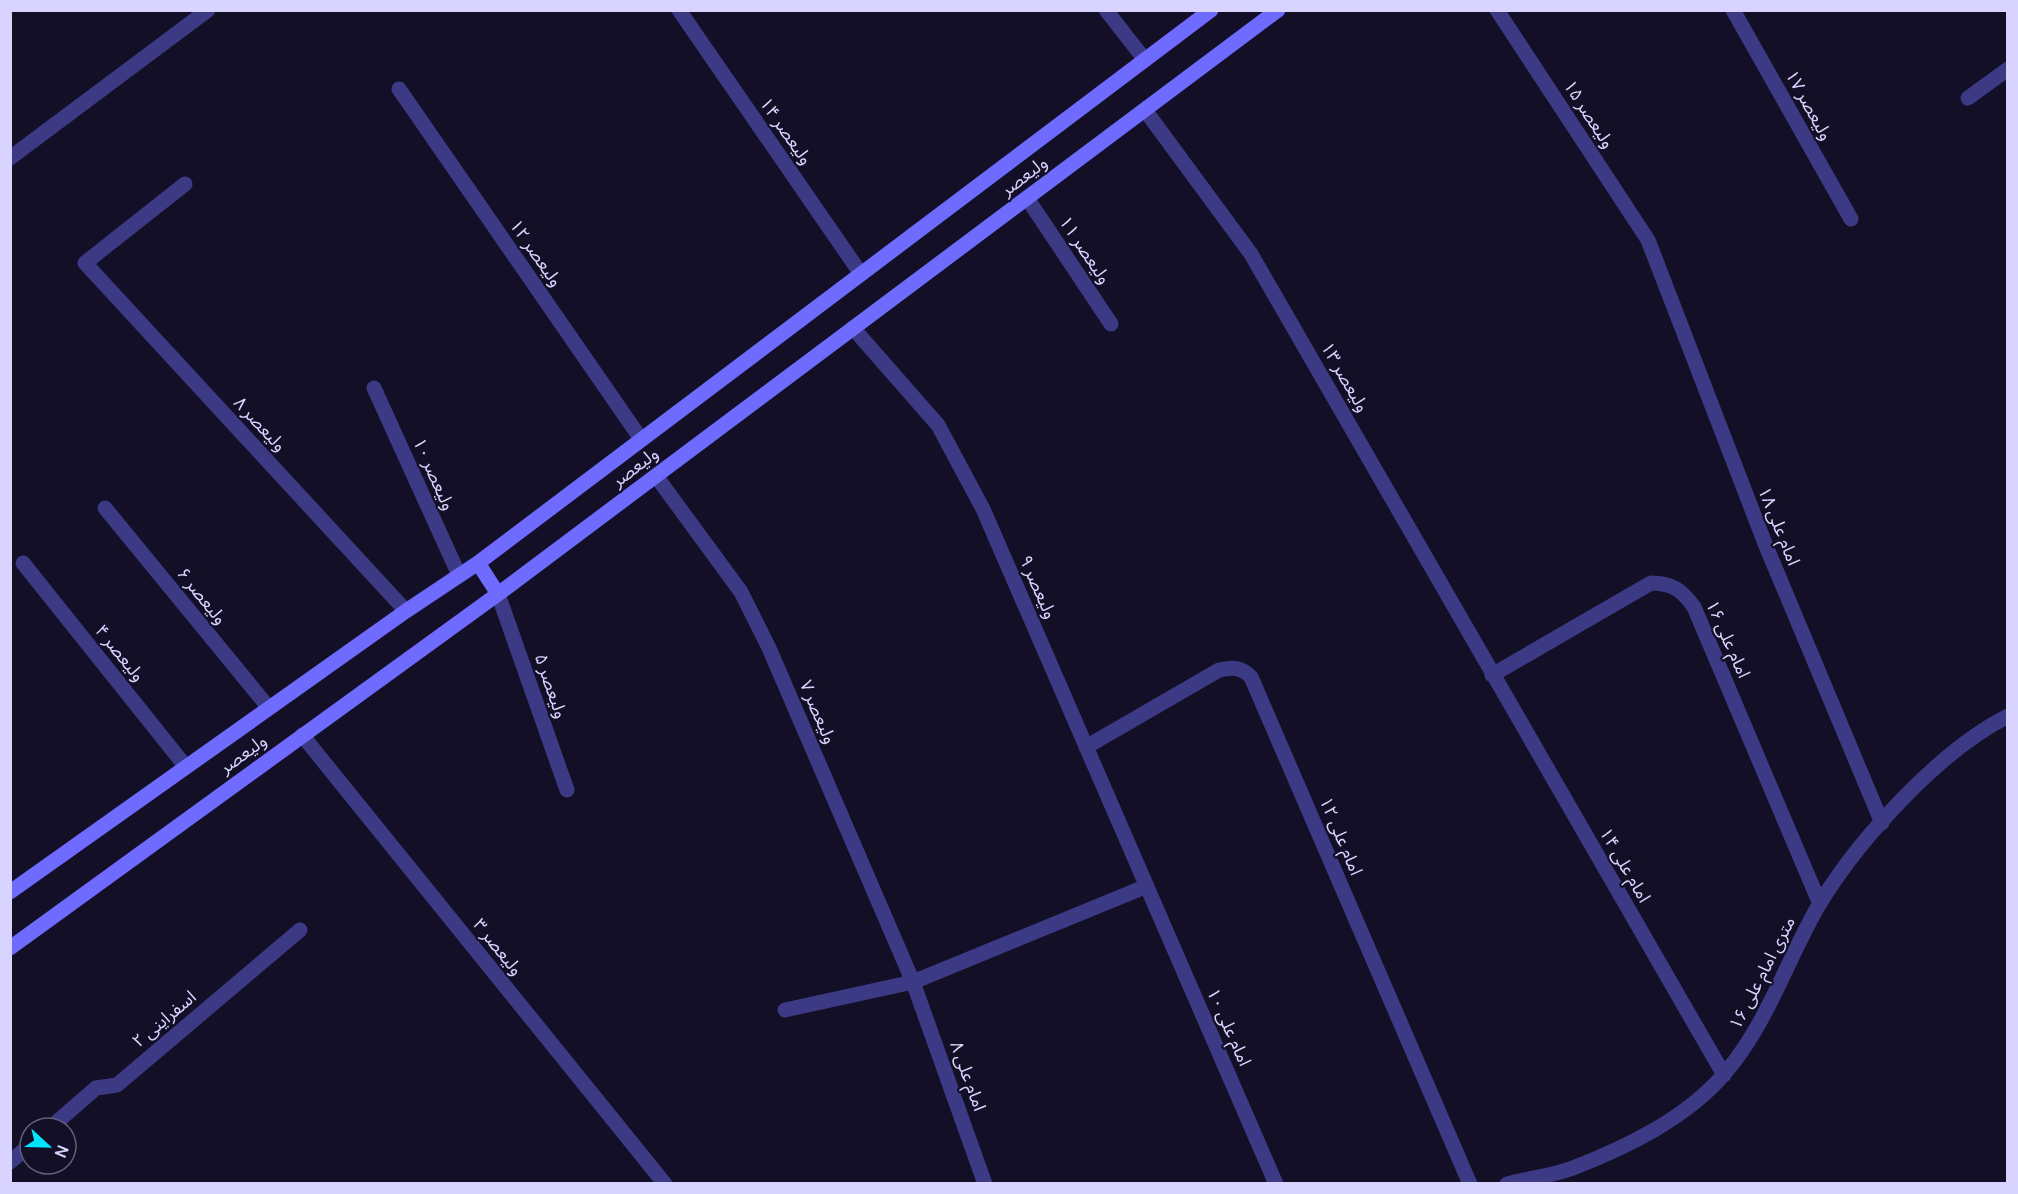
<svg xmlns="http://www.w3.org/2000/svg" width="2018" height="1194" font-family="Manrope,'Noto Sans Arabic',sans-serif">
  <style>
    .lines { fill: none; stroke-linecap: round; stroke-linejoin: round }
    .minor { stroke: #3d3a85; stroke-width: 15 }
    .tertiary { stroke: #3d3a85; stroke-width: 15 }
    .secondary { stroke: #6f6bff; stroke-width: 15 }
    .labels { text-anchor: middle; stroke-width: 4.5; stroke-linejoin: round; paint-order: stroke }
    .street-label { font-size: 18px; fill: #d9d4ff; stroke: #130f26 }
  </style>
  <rect width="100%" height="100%" fill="#130f26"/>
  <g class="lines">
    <path class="minor" d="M679,10L861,274
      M1106,10L1145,60
      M1497,10L1648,240L1766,546L1882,823
      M1733,10L1851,219
      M399,89L641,439
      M1968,98L2008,69
      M1145,110L1251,254L1724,1075
      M185,184L85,263L406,611
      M1027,198L1111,324
      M853,328L938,425L983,509L1276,1184
      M374,388L459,575
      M656,476L741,592L769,648L913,982L985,1184
      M105,508L269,708
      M23,563L186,767
      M498,594L567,790
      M1492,675L1651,583C1672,583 1682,590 1694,607L1820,904
      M302,735L665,1184
      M1086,747L1219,670C1233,667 1241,667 1251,677L1470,1184
      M785,1010L913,982L1147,886
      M50,1128L96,1088L117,1085L300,930
      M10,1162L30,1145
      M1507,1184C1529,1178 1552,1176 1573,1168C1627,1147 1687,1118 1725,1073C1768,1023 1787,959 1820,903C1860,838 1939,751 2008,716"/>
    <path class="tertiary" d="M10,158L208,10"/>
    <path class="secondary" d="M478,563L498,594
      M10,892L406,611L478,563L1211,10
      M10,948L498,594L1278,10"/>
  </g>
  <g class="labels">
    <g class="street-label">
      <text transform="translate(1809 105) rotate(61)" y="6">ولیعصر ۱۷</text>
      <text transform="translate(1589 114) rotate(57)" y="6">ولیعصر ۱۵</text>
      <text transform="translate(786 131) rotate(55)" y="6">ولیعصر ۱۴</text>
      <text transform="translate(1024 176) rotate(-37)" y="6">ولیعصر</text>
      <text transform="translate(1085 250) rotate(56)" y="6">ولیعصر ۱۱</text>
      <text transform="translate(536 253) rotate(55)" y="6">ولیعصر ۱۲</text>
      <text transform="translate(1345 377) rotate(60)" y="6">ولیعصر ۱۳</text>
      <text transform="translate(260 424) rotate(47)" y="6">ولیعصر ۸</text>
      <text transform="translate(635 467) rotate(-37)" y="6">ولیعصر</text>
      <text transform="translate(434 474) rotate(66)" y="6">ولیعصر ۱۰</text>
      <text transform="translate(1779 526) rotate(68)" y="6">امام علی ۱۸</text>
      <text transform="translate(1038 587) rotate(66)" y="6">ولیعصر ۹</text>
      <text transform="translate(202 596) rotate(51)" y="6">ولیعصر ۶</text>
      <text transform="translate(1728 639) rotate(66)" y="6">امام علی ۱۶</text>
      <text transform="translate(120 653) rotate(51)" y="6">ولیعصر ۴</text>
      <text transform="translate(551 686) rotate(71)" y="6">ولیعصر ۵</text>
      <text transform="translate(818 712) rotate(67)" y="6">ولیعصر ۷</text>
      <text transform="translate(243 754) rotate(-36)" y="6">ولیعصر</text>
      <text transform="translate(1341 836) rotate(67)" y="6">امام علی ۱۲</text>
      <text transform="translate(1625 865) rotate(60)" y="6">امام علی ۱۴</text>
      <text transform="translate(498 947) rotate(51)" y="6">ولیعصر ۳</text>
      <text transform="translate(1762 973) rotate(-63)" y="6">۱۶ متری امام علی</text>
      <text transform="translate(164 1019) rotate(-40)" y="6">اسفراینی ۲</text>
      <text transform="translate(1229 1027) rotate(66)" y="6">امام علی ۱۰</text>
      <text transform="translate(968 1076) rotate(70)" y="6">امام علی ۸</text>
    </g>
  </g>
  <rect width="2018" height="1194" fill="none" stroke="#d9d4ff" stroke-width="24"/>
  <g transform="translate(48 1146) rotate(112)"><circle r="28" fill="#130f26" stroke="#625e7d" stroke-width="1.5"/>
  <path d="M0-4.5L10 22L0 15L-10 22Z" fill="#00e5ff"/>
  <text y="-9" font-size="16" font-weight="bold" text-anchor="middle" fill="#d9d4ff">N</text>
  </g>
</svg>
